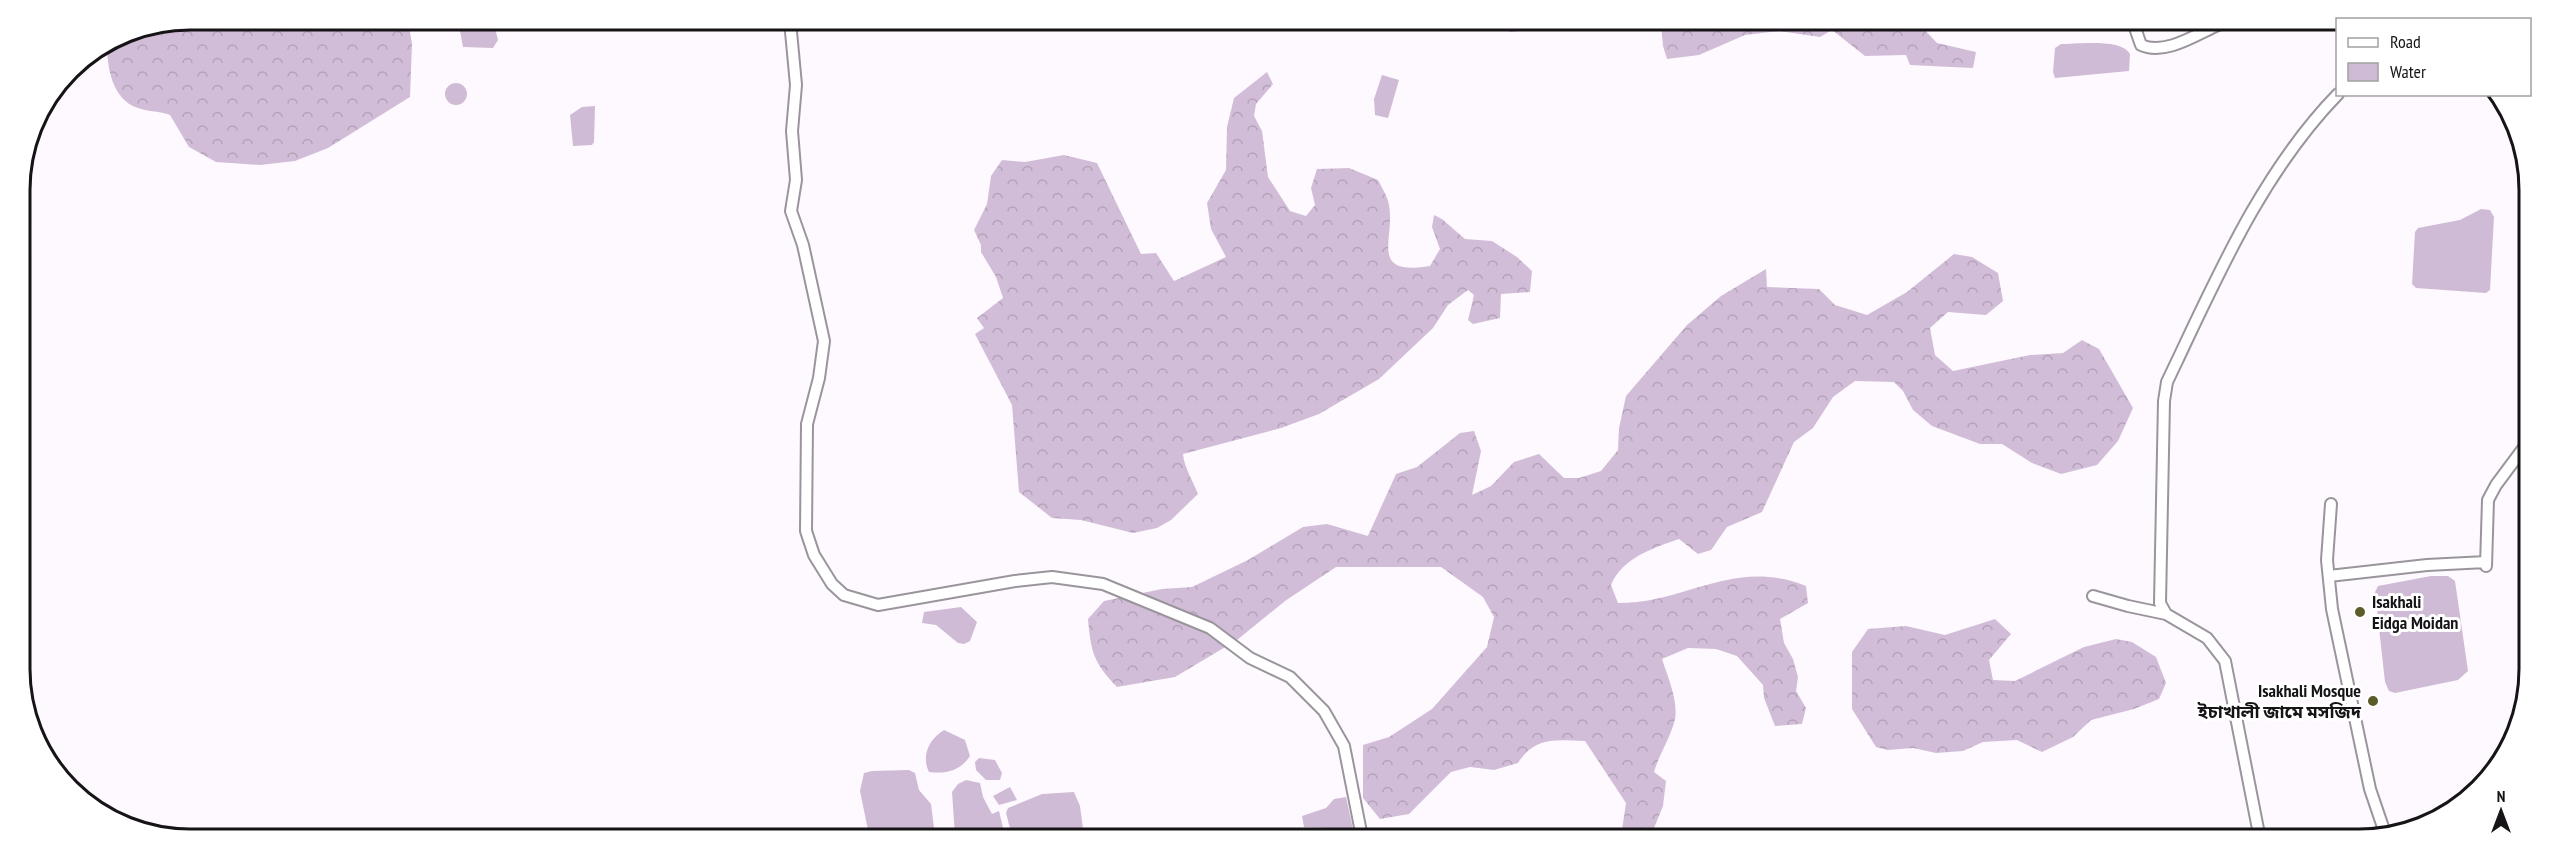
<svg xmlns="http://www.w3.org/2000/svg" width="2549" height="859" font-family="'PT Sans Narrow','Noto Sans Bengali',sans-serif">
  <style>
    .forest { fill: url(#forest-crowns) }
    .water { fill: #d0bbd6 }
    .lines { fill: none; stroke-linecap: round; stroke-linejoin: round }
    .street-casing { stroke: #9a959c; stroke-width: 14 }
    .street { stroke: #fff; stroke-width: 10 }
    .poi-dot { fill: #5b5c29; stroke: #fff; stroke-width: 2 }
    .labels { text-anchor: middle; stroke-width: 6; stroke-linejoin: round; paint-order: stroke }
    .poi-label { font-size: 18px; font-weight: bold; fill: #161417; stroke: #fff; text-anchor: start }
    .rim { fill: none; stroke: #161417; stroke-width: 3 }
  </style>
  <defs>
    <pattern id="forest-crowns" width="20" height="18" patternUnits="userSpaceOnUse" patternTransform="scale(1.5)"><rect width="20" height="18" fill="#d2bdd8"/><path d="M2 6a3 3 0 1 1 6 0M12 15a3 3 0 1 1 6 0" fill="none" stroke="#b4a2b9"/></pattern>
  </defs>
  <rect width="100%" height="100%" fill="#fef9ff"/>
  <path class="forest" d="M190,20H408L412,44L410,97L328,148L295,161L260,165L216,162L189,147L170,115C160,111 149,112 138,108C112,100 107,67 107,44L125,32Z
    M1502,23H1546L1528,30L1510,32Z
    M1661,23L1919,24L1937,43L1976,52L1973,68L1910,65L1906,55L1865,56L1832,30L1820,37L1779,31L1745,35L1699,55L1667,59L1663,46Z
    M1267,72L1273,84L1256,104L1254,116L1262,131L1268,177L1290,211L1306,216L1315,205L1311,188L1317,169L1349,168L1378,180C1381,186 1386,194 1388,201C1398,235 1365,277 1430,266L1440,249L1432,227L1434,215L1442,219L1465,239L1492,241L1517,257L1532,271L1530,292L1501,294L1500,318L1473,324L1468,320L1474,295L1468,290L1448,305L1433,328L1379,379L1319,414L1281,428L1183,454C1184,467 1193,481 1198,494L1171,520L1157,528L1133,533L1081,520L1052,518L1019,492L1012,405L975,334L984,328L977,318L1003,298L996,277L981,252V245L974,230L987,204L991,176L1002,160L1025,162L1064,155L1097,163L1141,254L1156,253L1174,281L1226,257L1211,229L1207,203L1226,170L1227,127L1234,98Z
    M1954,254L1972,257L1998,273L2003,301L1986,315L1948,312L1930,328L1935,355L1953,371L2030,355L2063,353L2082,340L2099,349L2133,408L2118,441L2097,465L2061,474L2032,463L2002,444H1980L1932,426L1913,410L1903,391L1894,382L1855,381L1833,397L1813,428L1794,442L1762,512L1727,527L1711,550L1698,554L1679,539C1653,548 1622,558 1611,585L1618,603C1688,603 1733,557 1806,586L1808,603L1780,619L1784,643L1793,659L1798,677L1796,691L1806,708L1802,724L1775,726L1764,698L1763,685L1737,656L1716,649L1688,648L1662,659C1668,678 1680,704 1674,723C1669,740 1659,755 1654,772L1666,781L1663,806L1654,828L1634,836L1622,830L1626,803L1585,741C1556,740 1535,736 1518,763L1494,770L1470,767L1451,772L1409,814L1380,819L1363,798V745L1389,737L1432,709L1487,647L1494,617L1483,597L1441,567H1336L1285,601L1237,640L1175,677L1117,687C1093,662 1091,652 1088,619L1104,601L1162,589L1192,587L1248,560L1303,527L1327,524L1368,536L1396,474L1417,467L1460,433L1474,431L1481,451L1472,495L1491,486L1514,462L1539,454L1564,478H1579L1601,471L1618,450L1619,428L1626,396L1687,325L1721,296L1766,269L1767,287L1819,289L1835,305L1867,315L1907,292Z
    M1995,619L2011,634L1989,660L1993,680L2015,681L2084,647L2116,639L2132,642L2156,657L2166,683L2159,699L2134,709L2091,720L2073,737L2042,752L2017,740L1983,742L1963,751L1936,753L1913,748L1888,750L1876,747L1852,709V652L1868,629L1906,626L1945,635Z"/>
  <path class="water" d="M428,20H493L498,40L493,48L463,47L459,26L432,24Z
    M2061,44C2076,44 2122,38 2130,54L2129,71L2055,78L2053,72L2055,48Z
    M1382,75L1399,80L1388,118L1375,115L1374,99Z
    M445 94a11 11 0 1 1 22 0a11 11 0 1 1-22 0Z
    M595,106L594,142L592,145L573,146L570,115L582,107Z
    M2481,209L2490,210L2494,217L2490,290L2486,293L2416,288L2412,284L2415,232L2418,228L2460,220Z
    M2431,576H2448L2455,581L2468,671L2458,680L2395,693L2389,691L2385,682L2375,592L2378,586Z
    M961,607L977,622L970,641L964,644L958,643L936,625L922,623L924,612Z
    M944,730L965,740L970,756C960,771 946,774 929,772C921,756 929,739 944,730Z
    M979,758L995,760L1002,773L1000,780H986L976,770L975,762Z
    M872,771L909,770L915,773L919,790L931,804L935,836L869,835L860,791L864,773Z
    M966,780L980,783L983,797L992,814L999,811L1005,836H955L952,792L958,784Z
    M1010,787L1017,800L999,805L993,796Z
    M1074,792L1080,806L1084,836H1012L1006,813L1008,808L1042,794Z
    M1346,797L1353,829L1304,827L1302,816L1326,808L1334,799Z
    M1307,830L1353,831L1356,837L1305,836Z"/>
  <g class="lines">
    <defs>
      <path id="street" d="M790,21L796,85L792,131L796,180L791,211L803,245L824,341L819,378L807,424L806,531L814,555L832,584L844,595L878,605L1015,581L1052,577L1103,584L1210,628L1250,658L1290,677L1324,711L1344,746L1362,837
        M2134,25L2141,45C2165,56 2197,34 2218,25
        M2331,504L2327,560L2332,609L2370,789L2385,833
        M2486,566L2488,500L2496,485L2525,446
        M2329,576L2427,565L2486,562
        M2093,596L2128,606L2166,614
        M2260,839L2225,661L2207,638L2166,614L2160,603L2164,401L2167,382L2177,361C2221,268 2265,169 2338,94"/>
    </defs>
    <use href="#street" class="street-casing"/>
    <use href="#street" class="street"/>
  </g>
  <g class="poi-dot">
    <circle cx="2360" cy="612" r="6"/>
    <circle cx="2373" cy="701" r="6"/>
  </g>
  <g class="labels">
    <g class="poi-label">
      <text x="2372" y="608">Isakhali<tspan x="2372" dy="21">Eidga Moidan</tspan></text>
      <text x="2361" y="697" text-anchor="end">Isakhali Mosque<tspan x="2361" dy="21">ইচাখালী জামে মসজিদ</tspan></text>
    </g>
  </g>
  <path d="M0 0H2549V859H0ZM190 30H2359A160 160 0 0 1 2519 190V669A160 160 0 0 1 2359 829H190A160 160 0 0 1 30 669V190A160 160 0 0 1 190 30Z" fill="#fff" fill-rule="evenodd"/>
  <path class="rim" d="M190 30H2359A160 160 0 0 1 2519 190V669A160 160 0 0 1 2359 829H190A160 160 0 0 1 30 669V190A160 160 0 0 1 190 30Z"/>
  <rect x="2336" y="18" width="195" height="78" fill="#ffffff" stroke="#a2a1a2" stroke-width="1.5"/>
  <rect x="2348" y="38" width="30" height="9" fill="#ffffff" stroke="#a2a1a2" stroke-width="1.5"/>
  <text x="2390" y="48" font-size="18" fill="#161417">Road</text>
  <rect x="2348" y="63" width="30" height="18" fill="#d0bbd6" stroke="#a2a1a2" stroke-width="1.5"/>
  <text x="2390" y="78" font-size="18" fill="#161417">Water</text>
  <g transform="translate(2501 811)" stroke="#ffffff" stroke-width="4.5" paint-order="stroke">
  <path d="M0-4.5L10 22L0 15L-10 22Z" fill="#161417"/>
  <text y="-9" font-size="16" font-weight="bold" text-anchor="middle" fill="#161417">N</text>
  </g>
</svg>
